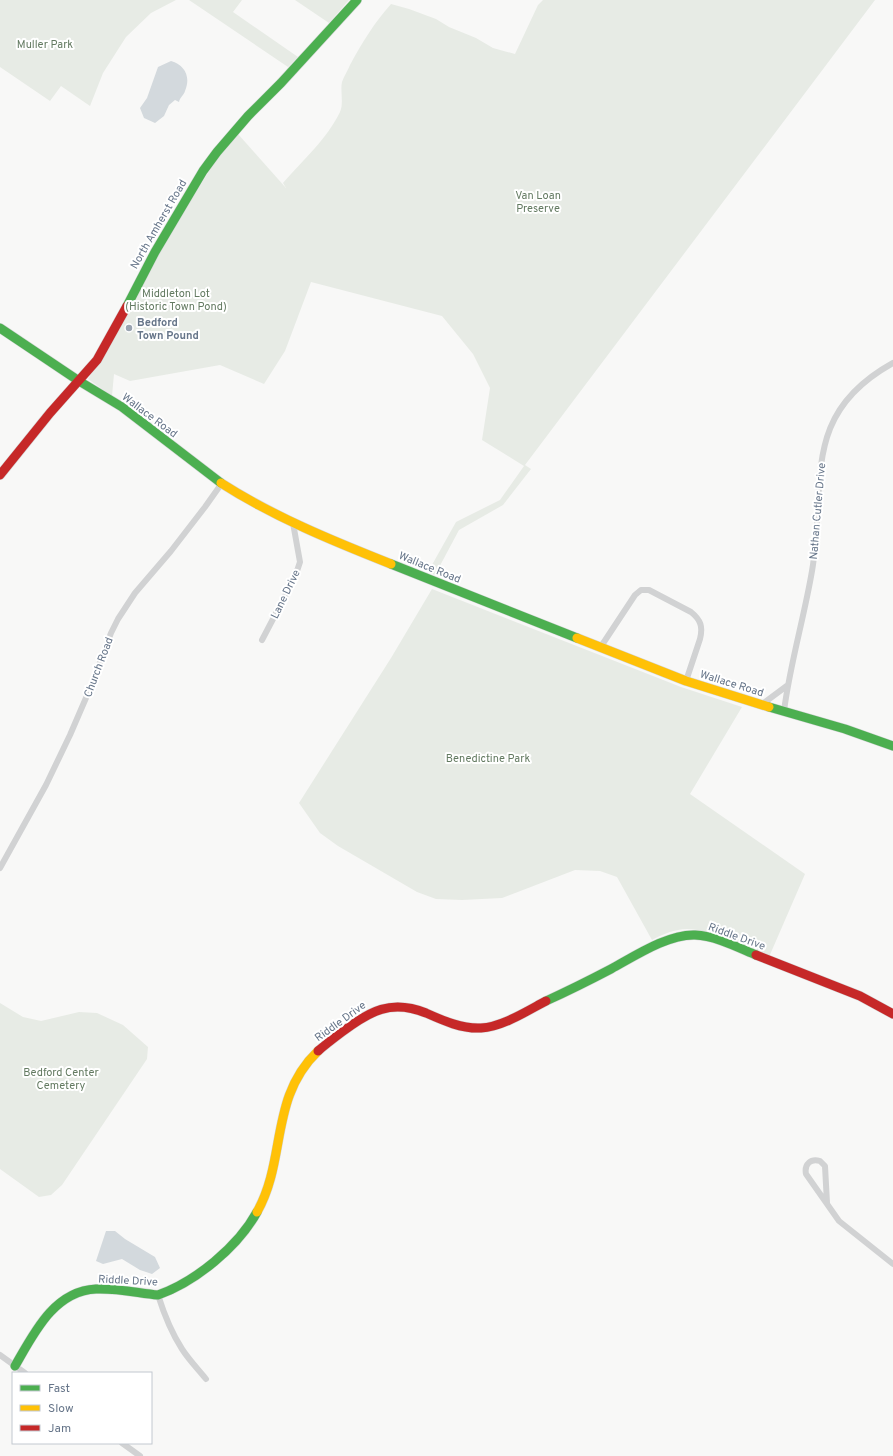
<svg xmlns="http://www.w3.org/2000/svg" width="893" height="1456" font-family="Overpass,sans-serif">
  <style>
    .green { fill: #e7ebe5 }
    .water { fill: #d3d9dd }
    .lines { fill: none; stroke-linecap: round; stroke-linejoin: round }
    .fast-casing { stroke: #d4d6d7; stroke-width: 10 }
    .slow-casing { stroke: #d4d6d7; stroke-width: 10 }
    .jam-casing { stroke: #d4d6d7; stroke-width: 10 }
    .street { stroke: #d1d2d3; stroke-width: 6 }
    .fast { stroke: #4caf50; stroke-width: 9 }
    .slow { stroke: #ffc107; stroke-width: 9 }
    .jam { stroke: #c62828; stroke-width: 9 }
    .poi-dot { fill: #99a3b0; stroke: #fff; stroke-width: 1.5 }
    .labels { text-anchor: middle; stroke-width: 4; stroke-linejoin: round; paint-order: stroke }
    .park-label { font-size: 11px; fill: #637a61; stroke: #fff }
    .street-label { font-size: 11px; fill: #667589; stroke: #fff }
    .poi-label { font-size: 11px; font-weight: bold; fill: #667589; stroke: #fff; text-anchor: start }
  </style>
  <rect width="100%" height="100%" fill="#f8f8f7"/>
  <path class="green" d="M0,0H176L151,13L126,37L103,73L90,106L61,86L50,101L0,67Z
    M189,0H242L233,12L298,57L288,67Z
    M295,0H349L329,23Z
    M543,0H875L525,465L531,469L503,505L459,530L435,575L428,572L456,522L500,500L524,466L482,440L490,388L473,354L442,316L311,282L285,351L264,384L220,365L130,381L114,374L112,396L88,379L109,346L157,255L216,160L238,134L286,188L283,183C303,160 327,139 340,112C344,103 340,91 342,82C344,76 348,70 350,65C362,43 374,23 391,4L409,9L436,19L449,27L476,38L493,48L515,54L538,5Z
    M432,589L681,687L742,707L690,794L805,874L769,957C747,948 711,929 687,929C675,929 663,934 652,940L617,877L600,871L575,870L502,898L462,900L436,899L417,892L338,846L320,833L299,803L391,658Z
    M0,1003L23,1017L41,1021L79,1012L97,1013L123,1025L148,1047L147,1059L62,1185L51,1195L39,1197L0,1169Z"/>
  <path class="water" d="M171,61C185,65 191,77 185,91C184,95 180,97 179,102L175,100L169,105L164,116L155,123L144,118L140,108L147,98L158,67Z
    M106,1231H115L125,1239L155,1257L160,1268L152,1274L140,1270L122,1259L103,1264L96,1261Z"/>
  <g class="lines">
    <defs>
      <path id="fast" d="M127,306L155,252L203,171L217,152L248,116L281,83L357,0
        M0,328L79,381L122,407L221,483
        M391,564L577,638
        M769,707L845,729L893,746
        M546,1001C568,991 590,980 611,969C635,956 668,934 695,935C716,936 737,947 756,955
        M15,1366C34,1333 54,1291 96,1289C117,1288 138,1293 158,1295C195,1282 238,1247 257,1212"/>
      <path id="slow" d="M221,483C274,517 333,541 391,564
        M577,638L686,681L769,707
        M257,1212C287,1159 269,1098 318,1051"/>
      <path id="jam" d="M0,475L50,413L97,360L127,306
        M756,955L860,996L893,1014
        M318,1051C326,1044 334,1038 342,1032C370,1011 391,999 426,1013C444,1021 462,1029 481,1028C502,1027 527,1011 546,1001"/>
    </defs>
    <use href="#fast" class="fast-casing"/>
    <use href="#slow" class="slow-casing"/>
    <use href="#jam" class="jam-casing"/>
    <path class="street" d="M262,640L295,577L300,562L293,523
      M600,648L635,595L641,590H649L691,612C701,620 703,627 700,639L686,681
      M761,705L788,685
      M784,711C790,664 804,618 812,571C827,484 799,415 893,363
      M0,868L46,785L70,735L92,684L111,633L118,619L135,593L171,551L205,507L222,483
      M827,1203L825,1166L820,1161C811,1158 804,1164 806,1174L839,1221L893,1264
      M158,1295C164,1314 171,1332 182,1349C189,1360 198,1369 206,1379
      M0,1355L25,1373
      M122,1443L140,1456"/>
    <use href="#fast" class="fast"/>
    <use href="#slow" class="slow"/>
    <use href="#jam" class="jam"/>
  </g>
  <circle class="poi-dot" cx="129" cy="328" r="4"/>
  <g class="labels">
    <g class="park-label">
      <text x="45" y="48">Muller Park</text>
      <text x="538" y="199">Van Loan<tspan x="538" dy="13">Preserve</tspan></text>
      <text x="176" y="297">Middleton Lot<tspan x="176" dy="13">(Historic Town Pond)</tspan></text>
      <text x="488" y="762">Benedictine Park</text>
      <text x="61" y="1076">Bedford Center<tspan x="61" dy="13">Cemetery</tspan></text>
    </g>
    <g class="street-label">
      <text transform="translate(158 224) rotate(-60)" y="4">North Amherst Road</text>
      <text transform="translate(150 415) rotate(37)" y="4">Wallace Road</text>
      <text transform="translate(817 511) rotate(-85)" y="4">Nathan Cutler Drive</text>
      <text transform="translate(430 567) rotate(22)" y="4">Wallace Road</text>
      <text transform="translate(285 594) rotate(-64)" y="4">Lane Drive</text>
      <text transform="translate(98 667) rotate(-69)" y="4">Church Road</text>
      <text transform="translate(732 683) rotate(17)" y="4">Wallace Road</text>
      <text transform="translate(737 936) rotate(20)" y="4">Riddle Drive</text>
      <text transform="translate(340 1021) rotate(-36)" y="4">Riddle Drive</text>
      <text transform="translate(128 1280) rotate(3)" y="4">Riddle Drive</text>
    </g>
    <g class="poi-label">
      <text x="137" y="326">Bedford<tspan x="137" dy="13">Town Pound</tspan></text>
    </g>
  </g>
  <rect x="12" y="1372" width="140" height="72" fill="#ffffff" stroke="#c2c8d0"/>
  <rect x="20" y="1385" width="20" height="6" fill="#4caf50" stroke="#c2c8d0"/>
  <text x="48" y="1392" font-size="12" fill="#667589">Fast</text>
  <rect x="20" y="1405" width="20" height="6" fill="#ffc107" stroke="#c2c8d0"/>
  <text x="48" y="1412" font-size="12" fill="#667589">Slow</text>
  <rect x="20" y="1425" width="20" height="6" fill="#c62828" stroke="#c2c8d0"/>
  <text x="48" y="1432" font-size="12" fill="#667589">Jam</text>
</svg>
